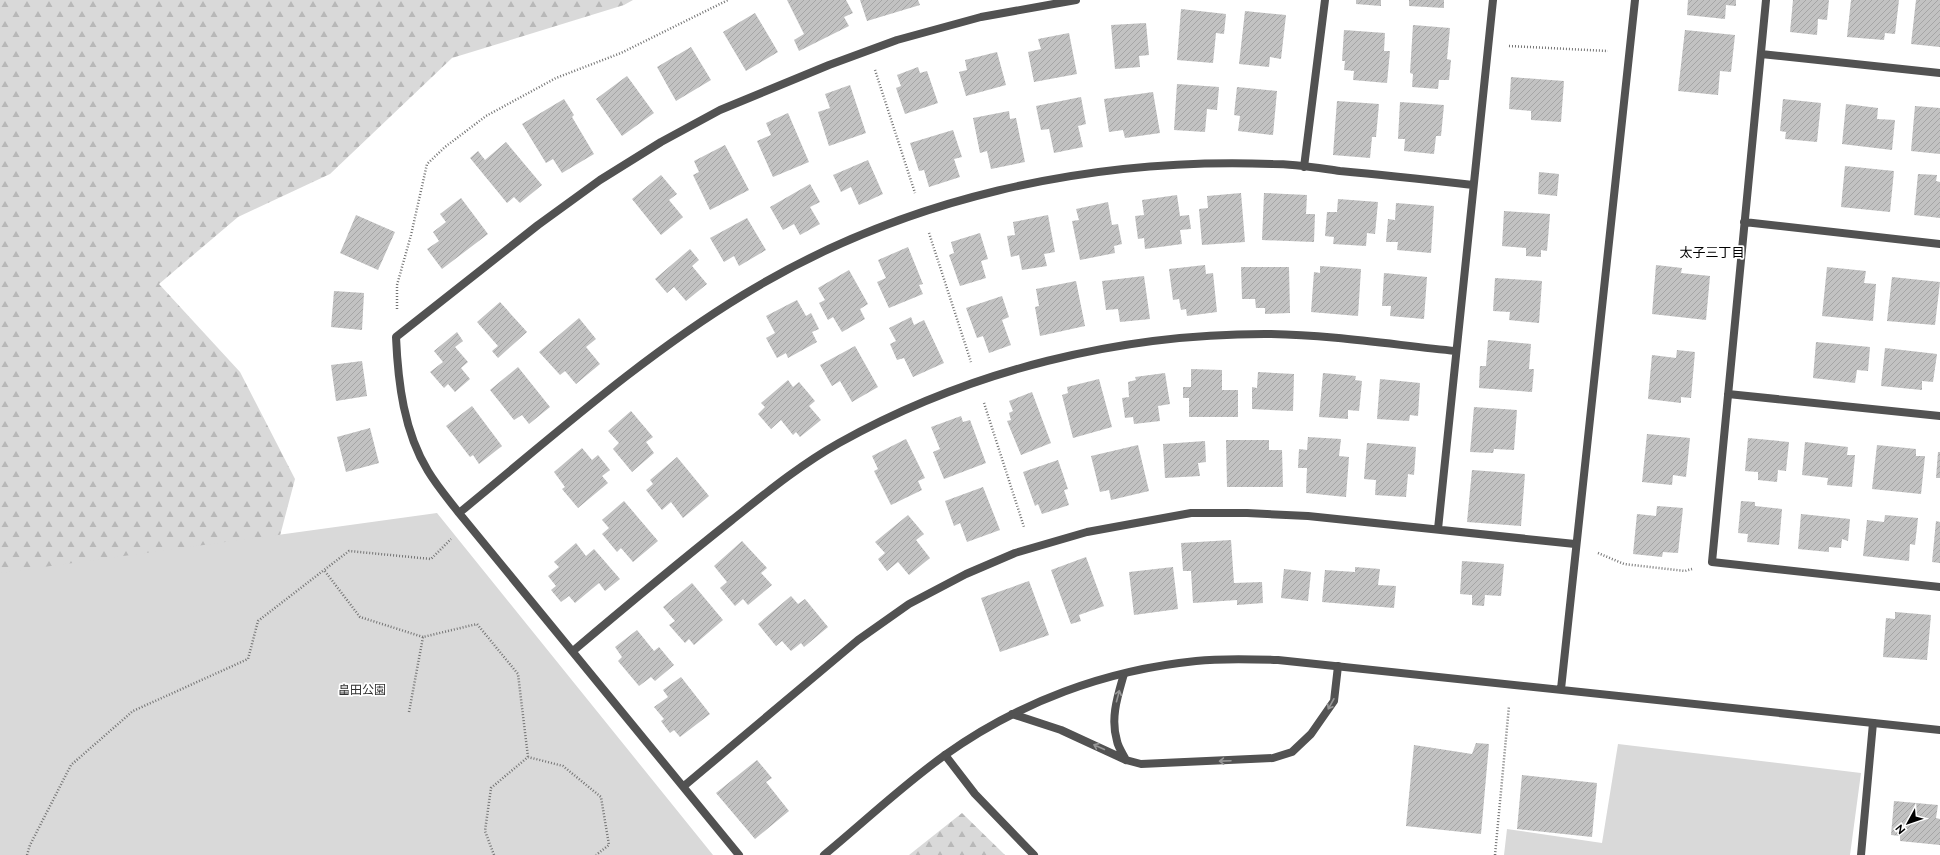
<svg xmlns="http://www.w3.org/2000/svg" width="1940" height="855" font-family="Raleway,'Noto Sans JP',sans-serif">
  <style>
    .forest { fill: url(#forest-firs) }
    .green { fill: #d9d9d9 }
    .building { fill: url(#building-hatch) }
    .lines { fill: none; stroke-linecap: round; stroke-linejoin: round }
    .path { stroke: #747474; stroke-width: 2.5; stroke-dasharray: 1 2; stroke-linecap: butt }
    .minor { stroke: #525252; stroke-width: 8 }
    .tertiary { stroke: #525252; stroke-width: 8 }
    .oneway { stroke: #979797 }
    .labels { text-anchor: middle; stroke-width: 3.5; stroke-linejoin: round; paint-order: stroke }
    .park-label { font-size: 12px; fill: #303030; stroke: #fff }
    .neighbourhood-label { font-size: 13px; fill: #000; stroke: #fff }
  </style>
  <defs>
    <pattern id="forest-firs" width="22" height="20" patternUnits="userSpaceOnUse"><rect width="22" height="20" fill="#d9d9d9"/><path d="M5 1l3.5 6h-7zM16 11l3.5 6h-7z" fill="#b8b8b8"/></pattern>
    <pattern id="building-hatch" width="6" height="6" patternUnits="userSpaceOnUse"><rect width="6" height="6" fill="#c2c2c2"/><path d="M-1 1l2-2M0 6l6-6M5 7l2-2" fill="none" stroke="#a5a5a5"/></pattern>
  </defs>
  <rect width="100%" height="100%" fill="#fff"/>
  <path class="forest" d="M0,0H633L624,5L452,58L330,174L238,217L159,284L240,372L295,479L272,566L0,783Z
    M962,813L1005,855H909Z"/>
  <path class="green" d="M437,513L713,855H0V573Z
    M1618,744L1861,773L1850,855H1504L1507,829L1602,843Z"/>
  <path class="building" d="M787,0H846L853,13L844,17L849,26L799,51L794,40L804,34Z
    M860,0H918L920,5L867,21Z
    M1356,0H1381V6L1356,4Z
    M1409,0H1444V8L1409,6Z
    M1688,0H1736V6L1726,5L1725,19L1687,15Z
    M1793,0H1829L1827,20L1818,19L1817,35L1790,32Z
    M1851,0H1899L1895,34L1885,33L1884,40L1847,37Z
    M1916,0H1940V47L1911,44Z
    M1181,9L1226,14L1224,34L1216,33L1213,63L1177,60Z
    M1245,11L1286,15L1281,59L1270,57L1269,67L1239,64Z
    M755,13L778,52L746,71L723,32Z
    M1146,23L1149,55L1139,56L1140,67L1115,69L1111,25Z
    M1413,25L1450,28L1447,59L1451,60L1449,80H1439L1438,89L1412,87L1413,74L1410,73Z
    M1344,30L1385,33L1384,51H1390L1387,83L1353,80L1354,71L1344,70L1345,61H1342Z
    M1685,30L1735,35L1731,72L1720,71L1718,95L1678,91Z
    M1069,33L1077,74L1034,82L1028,52L1041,49L1038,39Z
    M691,47L711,80L676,101L657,67Z
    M997,52L1006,85L966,96L959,72L967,70L965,60Z
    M918,67L920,73L927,71L938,103L905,114L896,88L901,86L897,75Z
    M627,76L654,113L622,136L596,99Z
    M1511,77L1564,81L1561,122L1531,120V111L1509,109Z
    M1177,84L1219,87L1217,110L1207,109L1205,132L1174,130Z
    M850,85L866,133L829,146L818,112L830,108L825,94Z
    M1237,87L1277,91L1273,135L1238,131L1240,116L1234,115Z
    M1153,92L1160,133L1125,138L1123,130L1109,132L1104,99Z
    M1081,97L1086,124L1078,126L1083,147L1054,153L1049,129L1041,130L1036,106Z
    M564,99L574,115L572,117L594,154L562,173L553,159L546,163L522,124Z
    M1783,99L1821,103L1817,142L1785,139L1786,132L1780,131Z
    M1337,101L1379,104L1376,137H1372L1370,158L1333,155Z
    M1400,102L1444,105L1441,136H1436L1434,154L1404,151L1405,139H1398Z
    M1846,104L1878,108L1877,119L1895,120L1892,150L1842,144Z
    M1915,106L1940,108V154L1911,151Z
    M1009,111L1010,119L1016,118L1025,162L991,169L987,151L980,153L973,118Z
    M788,113L809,162L773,177L757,141L771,135L766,123Z
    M953,130L962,157L954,159L960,177L929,187L924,170L919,171L910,143Z
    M506,142L542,185L520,203L514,197L507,203L470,158L478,151L485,160Z
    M725,145L749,190L710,210L693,175L699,172L694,161Z
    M868,160L883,194L859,205L851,187L841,192L833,175Z
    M1845,166L1894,171L1890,212L1841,207Z
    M1539,172L1559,174L1557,196L1538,194Z
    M1918,174L1937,175L1936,181L1940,182V218L1914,215Z
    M661,175L677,194L669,200L683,217L661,235L632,199Z
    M810,184L820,202L810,207L820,224L800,235L794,224L783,230L770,207Z
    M1241,193L1245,242L1202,245L1199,209L1208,208L1207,196Z
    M1264,193L1307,195L1306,214H1315L1314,242L1262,240Z
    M1177,195L1180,216L1189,215L1191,229L1180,230L1182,244L1145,249L1144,238L1138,239L1135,216L1144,215L1142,200Z
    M461,198L488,234L442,269L427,249L439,241L433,232L446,222L440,214Z
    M1338,199L1378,202L1375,234L1367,233L1366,246L1333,244L1334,237L1325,236L1327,212H1337Z
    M1108,202L1112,225L1118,224L1122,244L1114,246L1115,253L1080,260L1072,221L1079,220L1076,209Z
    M1396,203L1434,206L1431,253L1397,250L1398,242H1386L1388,219L1395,220Z
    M1504,211L1550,214L1547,251L1541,250V257L1526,256V248L1502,246Z
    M356,215L395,232L378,270L340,253Z
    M1048,215L1055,252L1044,254L1047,266L1022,270L1019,255L1011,257L1007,236L1015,235L1013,222Z
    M747,218L766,250L739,266L734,256L724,262L710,238Z
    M980,233L988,259L981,261L986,278L960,286L949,255L954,253L951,242Z
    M908,247L923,284L919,285L923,294L889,308L877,282L886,278L878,260Z
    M690,249L699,260L692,266L707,284L686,301L674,287L667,293L655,279Z
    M1205,265L1206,274L1213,273L1217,312L1187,316L1186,309L1181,310L1179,299L1173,300L1169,269Z
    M1656,265L1682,268L1681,273L1710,276L1706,320L1652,314Z
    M1320,266L1361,269L1358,316L1311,312L1314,272L1320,273Z
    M1241,267H1289L1290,313L1265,314V308H1256L1255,299H1242Z
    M1827,267L1866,271L1864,283L1876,284L1873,321L1822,316Z
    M849,270L868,304L860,309L865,319L842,332L833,317L828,320L819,303L825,300L818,288Z
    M1384,273L1427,277L1424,319L1390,316L1391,306H1382Z
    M1144,276L1150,319L1120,322L1118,309L1106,310L1102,281Z
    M1892,277L1940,282L1935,325L1887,321Z
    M1495,278L1542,281L1539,323L1509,320L1510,312L1493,311Z
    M1076,281L1085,326L1040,336L1035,307L1039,306L1036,289Z
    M334,291L364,293L362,330L331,327Z
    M1002,296L1009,317L1002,320L1011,345L989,353L983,336L977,338L966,308Z
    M797,300L806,316L811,313L819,329L812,332L817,342L788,358L786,353L777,358L766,338L775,333L766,316Z
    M500,302L527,332L498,358L492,351L498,346L477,322Z
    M911,317L914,325L924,320L944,363L913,377L904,358L897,360L890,344L896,341L889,328Z
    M579,318L596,339L586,347L600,364L576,384L565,371L560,375L539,352Z
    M457,332L463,341L455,347L468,362L461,368L470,379L455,392L448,384L444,388L430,372L443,362L434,351Z
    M1488,340L1531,344L1529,369H1534L1532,392L1479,388L1480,366H1486Z
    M1816,342L1870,347L1868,371L1857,370L1855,383L1813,378Z
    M855,346L878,387L852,402L840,381L832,386L820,365Z
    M1885,348L1937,354L1933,382L1922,381V390L1881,386Z
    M1677,350L1695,352L1691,398L1681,397V403L1648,399L1652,355L1676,358Z
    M362,361L367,396L336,401L331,365Z
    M518,367L550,407L529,424L522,415L514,420L490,390Z
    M1191,369L1222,370V390H1238V417H1189V398H1183V387H1191Z
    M1258,372L1294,374L1293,411L1252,409V387L1257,388Z
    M1165,373L1170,404L1158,406L1160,421L1134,424L1133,417L1125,418L1122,398L1129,397L1128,382L1136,380L1135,377Z
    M1323,373L1356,376L1355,380L1362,381L1359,411L1348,410V419L1319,417Z
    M1099,379L1112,427L1073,438L1062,395L1068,393L1067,387Z
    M1380,379L1420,383L1418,416L1410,415L1409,421L1377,419Z
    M788,380L793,387L799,382L815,401L809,406L821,420L800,437L796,432L793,435L781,420L771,429L758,414L765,407L761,403Z
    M1032,392L1051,443L1021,455L1007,421L1011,420L1009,413L1013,411L1009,401Z
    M472,406L502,446L479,464L473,455L470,457L446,426Z
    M1474,407L1517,410L1514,450L1494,449L1493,453L1470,452Z
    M631,411L653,437L646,442L654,453L632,472L613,449L619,443L608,431Z
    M961,416L963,422L970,420L986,463L944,479L933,452L940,449L931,427Z
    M370,428L379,463L346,472L337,437Z
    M1647,434L1690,438L1686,477L1673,475L1672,485L1642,482Z
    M1308,437L1341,439L1339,456L1349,457L1346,497L1306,493L1307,468H1298L1299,449L1307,450Z
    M1748,438L1789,442L1786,471L1778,470L1777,482L1758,480V472L1745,471Z
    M906,439L925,478L918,481L922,490L891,505L874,471L878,469L872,456Z
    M1226,440H1269V450H1282L1283,487H1227Z
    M1205,441L1206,462L1198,463L1200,476L1165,478L1163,444Z
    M1805,442L1848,447L1847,455H1855L1852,487L1827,485L1828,478L1802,475Z
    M1367,443L1416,447L1414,475L1408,474L1406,497L1375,495L1376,480L1364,479Z
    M1138,445L1149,491L1111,500L1109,490L1100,492L1091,456Z
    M1877,445L1916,449V456H1925L1921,494L1872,489Z
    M582,448L592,460L598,455L610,470L602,476L608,483L578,508L562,489L565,487L554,472Z
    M1938,452H1940V478H1936Z
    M677,457L709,496L683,518L671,502L662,510L646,490L653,484L650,480Z
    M1058,460L1068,489L1064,490L1069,505L1042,514L1038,504L1035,506L1023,472Z
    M1472,470L1525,474L1521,526L1467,522Z
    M983,487L1000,530L967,542L960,523L954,526L945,501Z
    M624,501L658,541L633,562L621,548L617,552L602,534L609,528L602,520Z
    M1741,501L1755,502V506L1782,509L1779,545L1747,542L1748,534L1738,533Z
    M1657,506L1683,508L1678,553L1663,552L1662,557L1633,554L1637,514L1656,516Z
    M1801,514L1850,519L1848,541L1842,539L1841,548L1829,547V552L1798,549Z
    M908,515L924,534L916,540L930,558L909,575L898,562L887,571L878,559L885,553L875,542Z
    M1885,515L1918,518L1915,545L1910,544L1909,561L1863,556L1867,520L1884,522Z
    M1936,521L1940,522V563L1932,562Z
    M1231,540L1234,583L1262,582L1263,603L1237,605V600L1193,603L1191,571H1183L1181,543Z
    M742,541L767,568L761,573L772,585L748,605L743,599L735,606L720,588L727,582L714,566Z
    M576,543L586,556L594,549L620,579L605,591L599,583L575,603L569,596L561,602L551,590L556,586L548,576L559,567L554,562Z
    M1086,557L1104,606L1079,615L1081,621L1071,624L1051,570Z
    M1462,561L1504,564L1501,596L1485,595L1484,606L1472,605V595L1460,594Z
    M1173,567L1178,609L1134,615L1129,572Z
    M1355,567L1380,569L1378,585L1396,586L1394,608L1322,602L1325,570L1355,572Z
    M1284,569L1311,572L1308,601L1281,598Z
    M1029,581L1049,635L1000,652L981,598Z
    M692,583L723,620L694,645L689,639L685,643L669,625L675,621L663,607Z
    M791,596L798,604L805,599L828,627L804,647L801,643L791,651L782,641L776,646L758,624Z
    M1895,612L1931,615L1927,660L1883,657L1886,618L1895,619Z
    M637,630L654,651L659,647L674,665L655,681L651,677L639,686L618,661L622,657L615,647Z
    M681,677L710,714L680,737L674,730L670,733L661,721L664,719L654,707L668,697L663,690Z
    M1476,743L1489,744L1481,834L1406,826L1414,745L1472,754Z
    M757,760L772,778L766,782L789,811L755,839L716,793Z
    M1522,775L1597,783L1592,837L1517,829Z
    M1894,801L1938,805L1936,818L1940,819V845L1900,841V836L1891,835Z"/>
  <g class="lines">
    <path class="path" d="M1509,46L1608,51
      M875,70L915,193
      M929,233L971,362
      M397,309V285L411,235L427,164L445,147L486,116L556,78L621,53L728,0
      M984,403L1024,527
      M1598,553L1624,564L1685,571L1692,569
      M423,637L360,617L324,570L349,551L431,559L451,539
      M409,712L423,637L477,624L518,674L528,757
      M27,855L30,845L71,765L133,711L248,659L258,621L324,570
      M494,855L485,831L491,788L528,757L563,766L601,797L609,845L596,855
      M1495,855L1509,706"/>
    <path class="minor" d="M1766,0L1712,562L1940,587
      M1761,54L1940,73
      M1304,167L1325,0
      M1744,222L1940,244
      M1728,394L1940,416
      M459,513C551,438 641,357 743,295C901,198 1089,157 1273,164C1295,164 1318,168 1340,171C1384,175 1429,180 1473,185
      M1438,529L1493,0
      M573,651C625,607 678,563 732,520C766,493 800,465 839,443C970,370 1121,333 1271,334C1332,335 1395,345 1456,351
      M1124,674C1118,695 1110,718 1117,741C1118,747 1123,754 1126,760
      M1012,714L1061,730L1126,760L1141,764L1273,758L1292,752L1311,734L1334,701L1338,666
      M945,755L975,794L1034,855
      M684,786L858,640L909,604L966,574L1015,553L1087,532L1191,513H1247L1308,516L1575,544
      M739,855L459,513C449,500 437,486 428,471C404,432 398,383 396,337L538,225L600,180L661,142L720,110L829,65L897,40L981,17L1076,0
      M1861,855L1873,723"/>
    <path class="tertiary" d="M1561,689L1635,0
      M824,855C864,822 903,785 945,755C1019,702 1106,670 1196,661C1223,658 1251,659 1278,660L1940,730"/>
  </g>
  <defs><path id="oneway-shaft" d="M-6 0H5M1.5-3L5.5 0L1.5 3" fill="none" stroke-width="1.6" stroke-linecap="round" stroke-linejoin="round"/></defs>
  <g class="oneway">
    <use href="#oneway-shaft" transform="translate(1118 696) rotate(-75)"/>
    <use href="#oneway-shaft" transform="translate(1331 704) rotate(119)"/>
    <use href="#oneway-shaft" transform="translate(1099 747) rotate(-156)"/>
    <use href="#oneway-shaft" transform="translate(1225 761) rotate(178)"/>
  </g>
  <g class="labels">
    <g class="park-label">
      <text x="362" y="694">畠田公園</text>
    </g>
    <g class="neighbourhood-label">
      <text x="1712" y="257">太子三丁目</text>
    </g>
  </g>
  <g transform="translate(1908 823) rotate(230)" stroke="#ffffff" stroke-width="3" paint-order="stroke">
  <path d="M0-3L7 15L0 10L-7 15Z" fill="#000000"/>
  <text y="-6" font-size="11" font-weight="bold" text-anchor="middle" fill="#000000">N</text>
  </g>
</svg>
